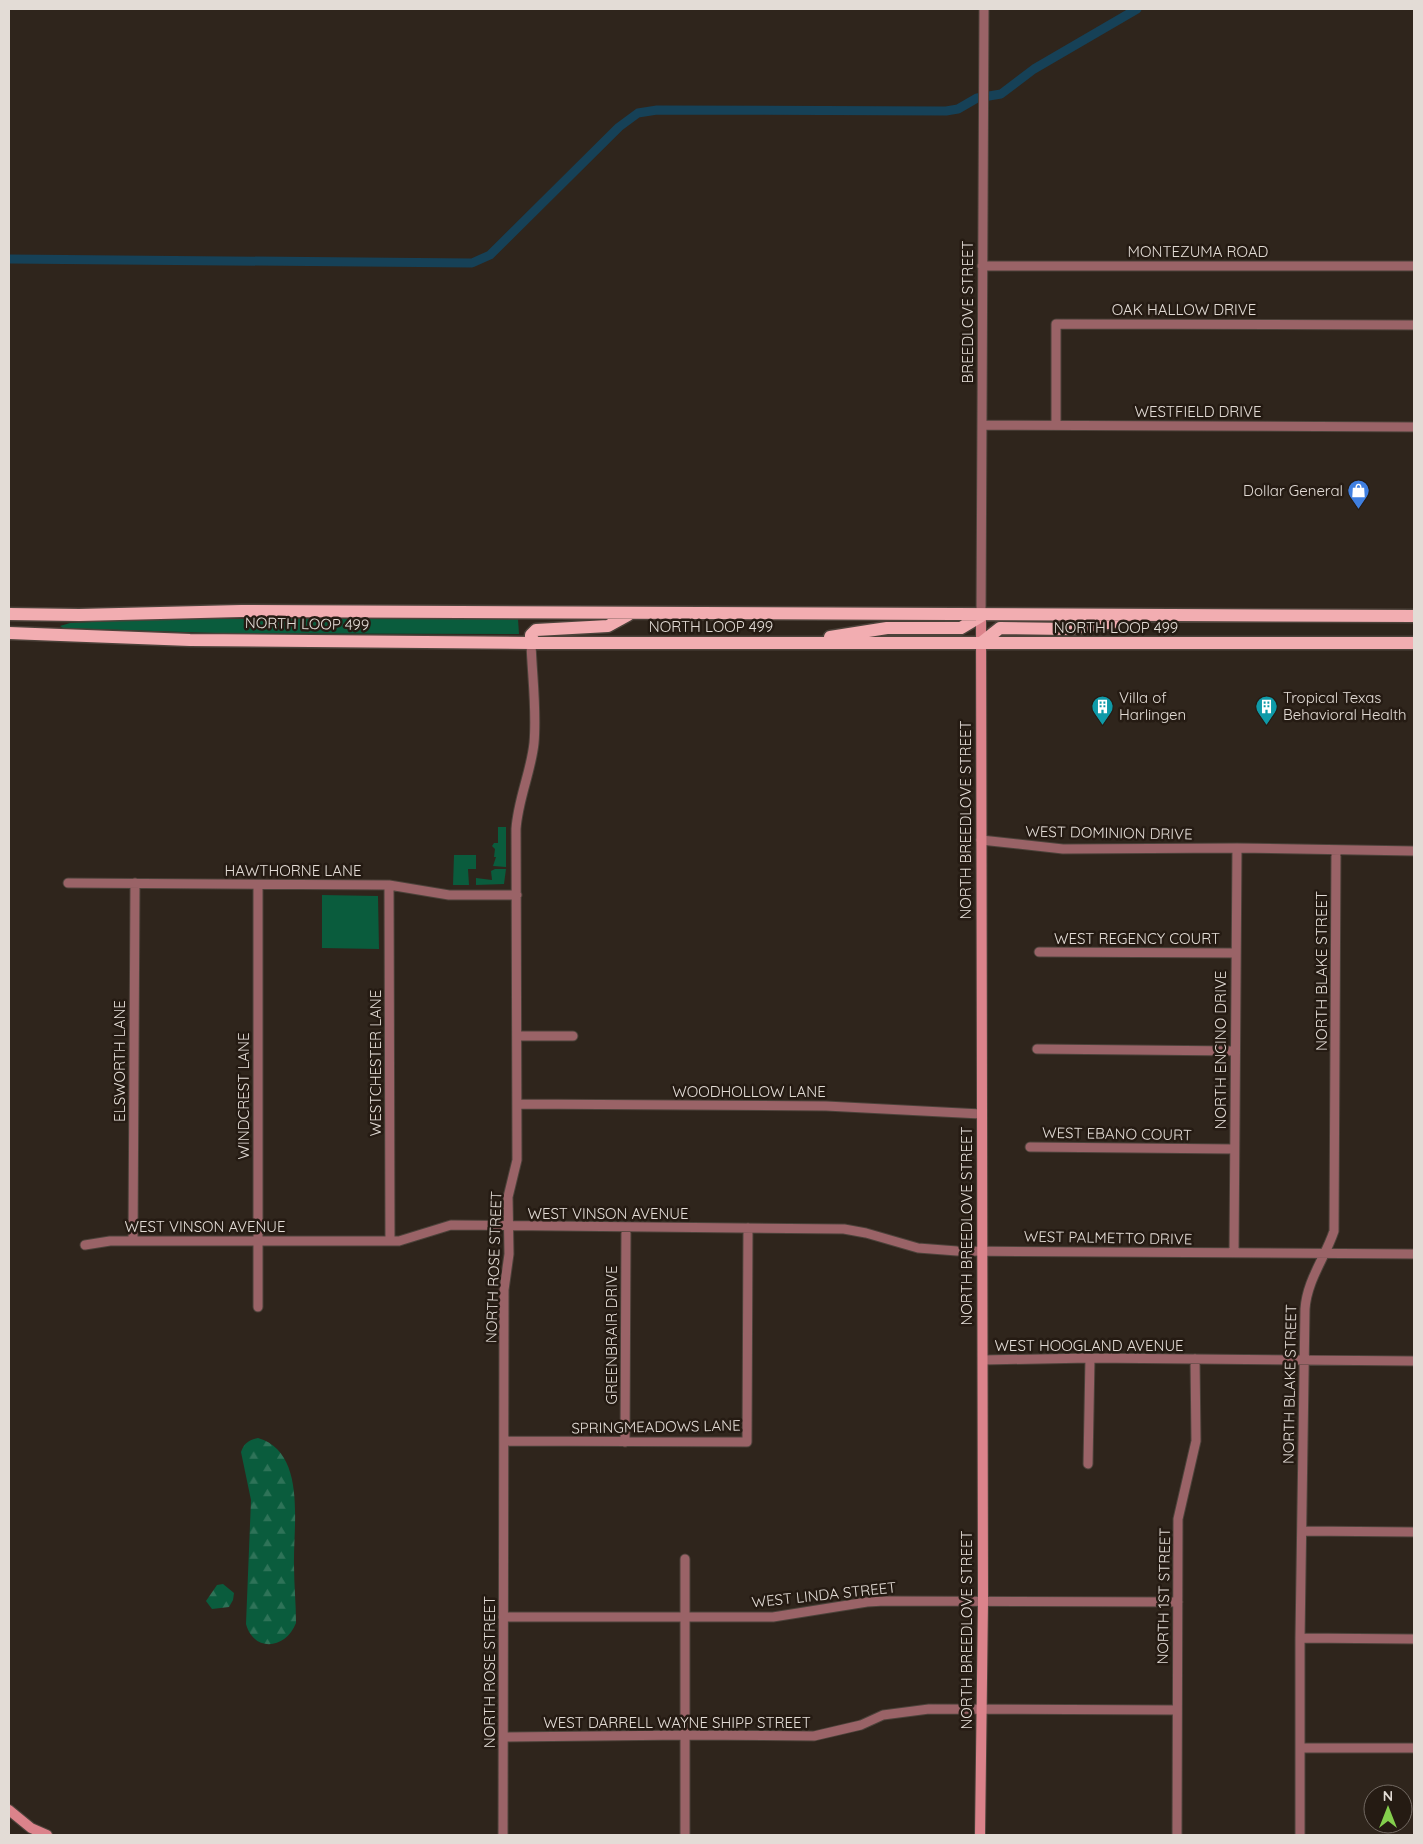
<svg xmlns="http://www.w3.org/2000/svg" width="1423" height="1844" font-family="Quicksand,sans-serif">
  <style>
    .grass { fill: #0a5c3d }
    .forest { fill: url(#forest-firs) }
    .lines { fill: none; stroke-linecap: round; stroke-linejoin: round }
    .canal { stroke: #164157; stroke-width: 9 }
    .street-casing { stroke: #4c423a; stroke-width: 11 }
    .secondary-casing { stroke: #4c423a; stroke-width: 12 }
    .primary-casing { stroke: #4c423a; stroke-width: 15 }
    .street { stroke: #9a6367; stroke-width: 9 }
    .secondary { stroke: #db838b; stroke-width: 10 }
    .primary { stroke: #f2adb1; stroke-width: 12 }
    .labels { text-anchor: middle; stroke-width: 5; stroke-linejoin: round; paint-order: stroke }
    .street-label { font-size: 15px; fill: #e3dcd6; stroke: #251b13 }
    .poi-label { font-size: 15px; fill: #e3dcd6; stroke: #251b13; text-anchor: start }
  </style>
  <defs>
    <pattern id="forest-firs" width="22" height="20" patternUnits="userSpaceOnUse" patternTransform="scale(1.25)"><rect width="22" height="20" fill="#0a5c3d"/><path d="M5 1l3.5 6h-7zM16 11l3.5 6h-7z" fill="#2e7358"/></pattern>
  </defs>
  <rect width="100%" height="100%" fill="#2f251c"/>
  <path class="grass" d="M155,619H518L519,634L215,633L63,628L60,626L70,623Z
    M498,827H506V867L493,866L496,857H494L495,849L492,846L494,843H498Z
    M454,855H476V869H468L469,885H453Z
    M495,869H506L504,884L476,885V878L492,880L491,871Z
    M322,895L378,896L379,949L322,948Z"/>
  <path class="forest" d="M258,1438C307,1452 293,1526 294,1565C294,1584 296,1604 296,1623C286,1649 254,1653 246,1624L251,1500L241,1452C244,1443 249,1440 258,1438Z
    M223,1584L234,1593L233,1600L229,1607L212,1609L206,1601L217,1585Z"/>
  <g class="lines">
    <path class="canal" d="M9,259L472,263L490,255L619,127L638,113L657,110L946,111L958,109L977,98L1001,94L1034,69L1137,9"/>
    <defs>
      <path id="street" d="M982,266H1414
        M982,425L1414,427
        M1056,425V324L1414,325
        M981,616L984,9
        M981,840L1063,849L1237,848L1414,851
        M68,883L389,885L449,895H517
        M258,885V1307
        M389,885L390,1241
        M1039,952L1235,953
        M517,1036H573
        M1037,1049L1235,1051
        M517,1104L826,1106L981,1114
        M1030,1147L1234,1149
        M133,1241L135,883
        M85,1245L110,1241H399L451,1225L844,1229L866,1233L918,1248L957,1251L1414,1254
        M1234,1253L1237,848
        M983,1360L1090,1358L1414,1361
        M504,1441L747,1442L748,1228
        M625,1442L626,1228
        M1088,1464L1090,1358
        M1302,1531L1414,1532
        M503,1617H773L867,1602L885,1601L1178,1602
        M1300,1638L1414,1639
        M504,1737L685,1735L814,1736L861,1725L883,1715L929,1709L1176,1710
        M1300,1748H1414
        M503,1835L504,1290L509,1254L508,1197L517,1160L516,829C518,799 531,772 534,743C537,710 532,675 531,643
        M685,1835V1559
        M1177,1835L1178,1519L1196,1441L1195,1359
        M1300,1835V1638L1305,1309C1307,1280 1325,1258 1334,1231L1336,850"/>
      <path id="secondary" d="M9,1810L31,1828L47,1835
        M980,1835L983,1601L981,616"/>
      <path id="primary" d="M9,614L79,615L241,611L1414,616
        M9,633L190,640L531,643H1414
        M830,637L887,628H961L981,616
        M531,643V635L536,630L608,626L628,615
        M981,643L1000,628L1068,629L1114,622"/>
    </defs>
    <use href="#street" class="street-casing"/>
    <use href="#secondary" class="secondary-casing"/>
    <use href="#primary" class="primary-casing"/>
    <use href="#street" class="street"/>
    <use href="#secondary" class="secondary"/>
    <use href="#primary" class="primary"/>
  </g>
  <defs>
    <symbol id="shop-pin" viewBox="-11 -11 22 30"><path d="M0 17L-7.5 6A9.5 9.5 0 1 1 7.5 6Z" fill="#3f7fe0" stroke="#251b13"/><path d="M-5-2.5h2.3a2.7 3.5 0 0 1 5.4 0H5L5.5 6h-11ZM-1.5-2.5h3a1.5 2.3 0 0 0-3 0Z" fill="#fff"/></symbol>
    <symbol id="building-pin" viewBox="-11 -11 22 30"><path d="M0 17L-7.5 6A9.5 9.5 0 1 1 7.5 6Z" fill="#0f9aa8" stroke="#251b13"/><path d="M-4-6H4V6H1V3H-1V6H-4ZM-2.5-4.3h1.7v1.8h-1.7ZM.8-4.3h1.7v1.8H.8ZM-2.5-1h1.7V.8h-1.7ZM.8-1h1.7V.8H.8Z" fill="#fff"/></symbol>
  </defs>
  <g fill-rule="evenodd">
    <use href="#shop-pin" x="1346" y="478" width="25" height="34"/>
    <use href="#building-pin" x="1090" y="694" width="25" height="34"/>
    <use href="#building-pin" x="1254" y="694" width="25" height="34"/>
  </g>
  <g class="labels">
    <g class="street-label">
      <text x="1198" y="257">MONTEZUMA ROAD</text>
      <text x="1184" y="315">OAK HALLOW DRIVE</text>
      <text transform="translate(968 312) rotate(-90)" y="5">BREEDLOVE STREET</text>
      <text x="1198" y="417">WESTFIELD DRIVE</text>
      <text transform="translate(307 624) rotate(1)" y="5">NORTH LOOP 499</text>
      <text x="711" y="632">NORTH LOOP 499</text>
      <text x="1116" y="633">NORTH LOOP 499</text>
      <text transform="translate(966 820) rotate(-90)" y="5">NORTH BREEDLOVE STREET</text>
      <text transform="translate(1109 833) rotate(1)" y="5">WEST DOMINION DRIVE</text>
      <text x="293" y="876">HAWTHORNE LANE</text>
      <text x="1137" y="944">WEST REGENCY COURT</text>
      <text transform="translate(1322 971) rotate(-90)" y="5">NORTH BLAKE STREET</text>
      <text transform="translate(1221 1050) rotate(-90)" y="5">NORTH ENCINO DRIVE</text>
      <text transform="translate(120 1061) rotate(-90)" y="5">ELSWORTH LANE</text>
      <text transform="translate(376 1063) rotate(-90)" y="5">WESTCHESTER LANE</text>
      <text x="749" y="1097">WOODHOLLOW LANE</text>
      <text transform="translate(244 1096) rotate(-90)" y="5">WINDCREST LANE</text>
      <text transform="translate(1117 1134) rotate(1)" y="5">WEST EBANO COURT</text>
      <text x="608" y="1219">WEST VINSON AVENUE</text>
      <text transform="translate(967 1226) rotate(-90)" y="5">NORTH BREEDLOVE STREET</text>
      <text x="205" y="1232">WEST VINSON AVENUE</text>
      <text transform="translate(1108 1238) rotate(1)" y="5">WEST PALMETTO DRIVE</text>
      <text transform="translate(494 1267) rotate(-88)" y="5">NORTH ROSE STREET</text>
      <text transform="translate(612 1335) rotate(-90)" y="5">GREENBRAIR DRIVE</text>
      <text x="1089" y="1351">WEST HOOGLAND AVENUE</text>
      <text transform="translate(1290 1384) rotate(-89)" y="5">NORTH BLAKE STREET</text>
      <text transform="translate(656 1427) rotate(-1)" y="5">SPRINGMEADOWS LANE</text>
      <text transform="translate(824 1595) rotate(-6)" y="5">WEST LINDA STREET</text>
      <text transform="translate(1164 1596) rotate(-89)" y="5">NORTH 1ST STREET</text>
      <text transform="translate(967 1630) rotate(-90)" y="5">NORTH BREEDLOVE STREET</text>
      <text transform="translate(490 1672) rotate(-90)" y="5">NORTH ROSE STREET</text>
      <text x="677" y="1728">WEST DARRELL WAYNE SHIPP STREET</text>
    </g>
    <g class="poi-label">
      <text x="1343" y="496" text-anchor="end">Dollar General</text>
      <text x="1119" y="703">Villa of<tspan x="1119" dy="17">Harlingen</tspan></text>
      <text x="1283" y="703">Tropical Texas<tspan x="1283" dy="17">Behavioral Health</tspan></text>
    </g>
  </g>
  <rect width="1423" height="1844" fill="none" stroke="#e3dcd6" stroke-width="20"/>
  <g transform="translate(1388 1809)"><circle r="24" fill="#251b13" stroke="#716861"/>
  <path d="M0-4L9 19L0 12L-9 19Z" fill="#84cf4d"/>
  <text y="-8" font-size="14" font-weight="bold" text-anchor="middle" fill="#e3dcd6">N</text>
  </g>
</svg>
